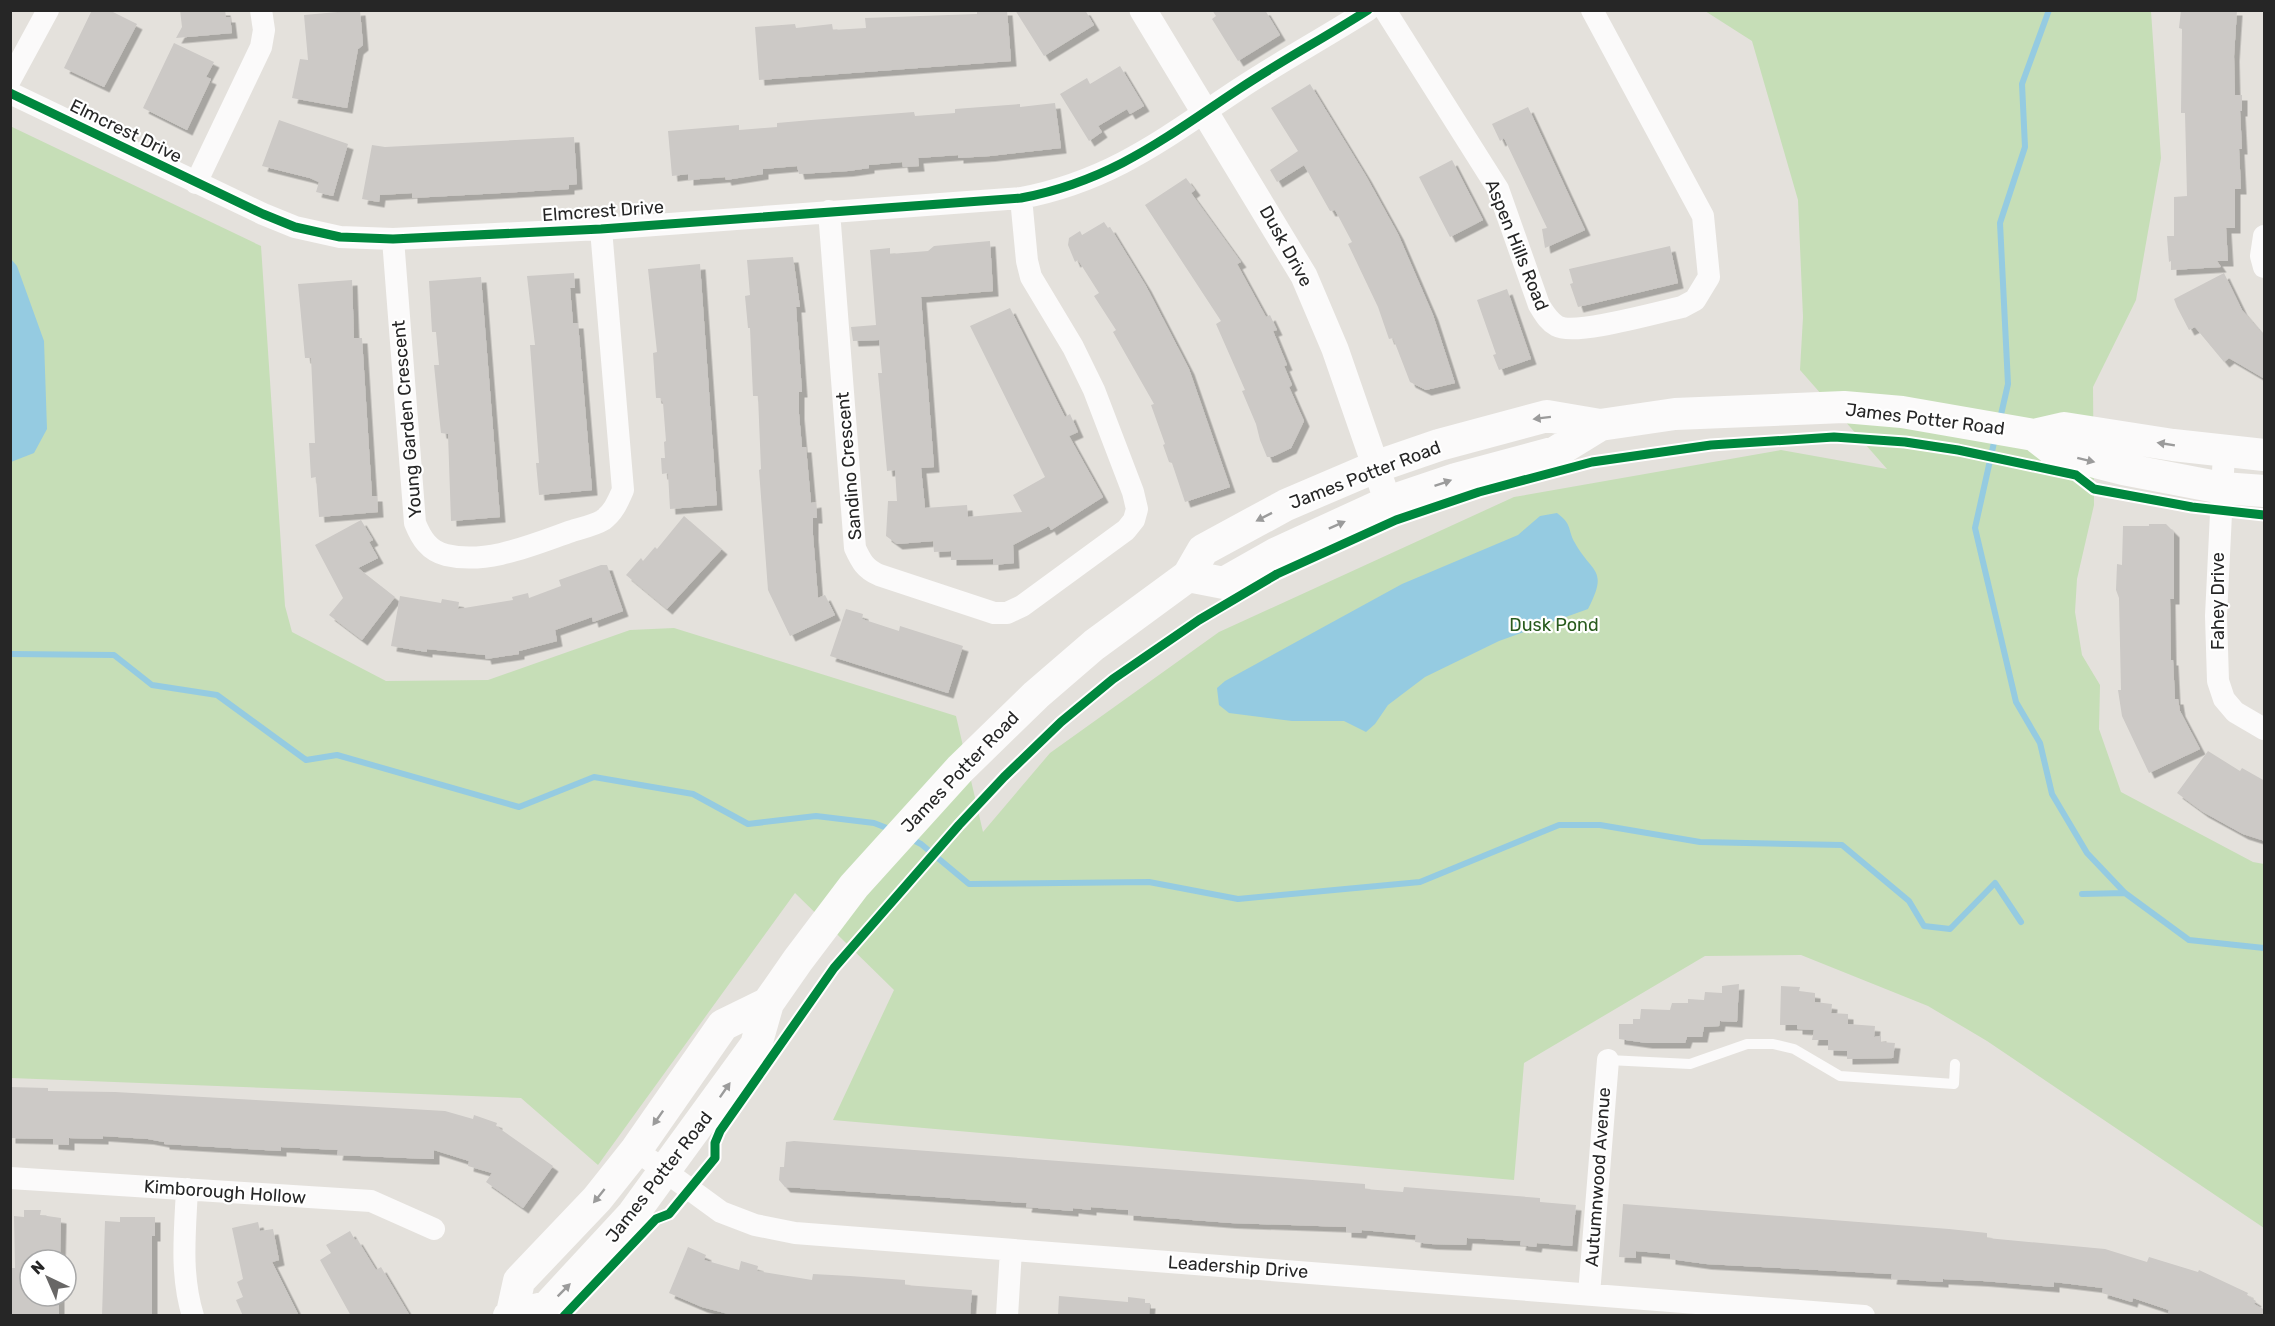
<svg xmlns="http://www.w3.org/2000/svg" width="2275" height="1326" font-family="Rubik,sans-serif">
  <style>
    .green { fill: #c6deb7 }
    .water { fill: #95cbe1 }
    .lines { fill: none; stroke-linecap: round; stroke-linejoin: round }
    .stream { stroke: #95cbe1; stroke-width: 6 }
    .building { fill: #ccc9c6; filter: url(#shadow) }
    .service { stroke: #fbfafa; stroke-width: 10 }
    .minor { stroke: #fbfafa; stroke-width: 22 }
    .tertiary { stroke: #fbfafa; stroke-width: 27 }
    .secondary { stroke: #fbfafa; stroke-width: 32 }
    .cycleway-casing { stroke: #fff; stroke-width: 13 }
    .cycleway { stroke: #00873e; stroke-width: 9 }
    .oneway { fill: #9b9b9b }
    .labels { text-anchor: middle; stroke-width: 4.5; stroke-linejoin: round; paint-order: stroke }
    .street-label { font-size: 18px; fill: #262626; stroke: #fff }
    .park-label { font-size: 18px; fill: #295b1e; stroke: #fff }
  </style>
  <defs>
    <filter id="shadow"><feDropShadow dx="5.5" dy="5.5" stdDeviation="0" flood-color="#0004"/></filter>
  </defs>
  <rect width="100%" height="100%" fill="#e4e1dc"/>
  <path class="green" d="M1705,11H2151L2161,158L2136,300L2093,387L2094,505L2077,579L2075,612L2082,655L2100,685L2099,729L2121,792L2253,862L2264,864V1228L1987,1041L1928,1006L1801,955L1705,956L1524,1063L1514,1180L833,1120L894,990L795,893L598,1165L521,1098L11,1078L10,126L261,246L285,606L292,632L386,681L488,680L630,630L674,628L956,716L983,832L1050,753L1219,632L1514,497L1781,450L1887,469L1800,370L1803,317L1798,200L1752,41Z"/>
  <path class="water" d="M11,259L17,266L44,341L47,429L34,453L11,462Z
    M1557,513C1573,525 1567,529 1575,543C1592,574 1609,568 1588,609L1499,641L1425,677L1388,705L1375,724L1366,732L1344,721H1292L1229,713L1219,705L1217,688L1225,681L1402,584L1518,535L1540,516Z"/>
  <g class="lines">
    <path class="stream" d="M2000,419L2008,384L2000,223L2025,147L2022,84L2049,10
      M1995,438L1975,528L2016,702L2040,743L2052,794L2087,853L2125,893L2189,940L2264,948
      M10,654L114,655L152,685L217,695L306,760L337,755L519,807L594,777L693,794L748,824L816,816L874,823L892,830
      M909,838L921,844L969,884L1149,882L1238,899L1420,882L1559,825H1600L1700,842L1842,845L1909,901L1924,926L1950,929L1995,883L2021,922
      M2082,894L2125,893"/>
  </g>
  <path class="building" d="M92,10H109L137,24L104,87L64,68Z
    M180,10H225L226,17H230L232,33L176,38L182,27Z
    M360,10L363,45L358,49L347,108L292,98L300,59L308,60L304,15Z
    M977,10H1007L1011,61L759,80L755,27L795,24L796,28L832,24L833,30L866,28L865,18L977,14Z
    M1015,10H1085L1094,25L1044,56Z
    M1212,10H1265L1280,35L1238,61L1212,19L1216,16Z
    M2181,10H2237L2234,56L2235,95H2242V111H2240L2242,149H2239L2241,189H2235V228H2226L2228,261H2217L2221,267L2171,270V261L2169,262L2167,236H2174V197L2187,196L2185,113H2181L2182,29L2179,28Z
    M174,43L214,62L206,77L211,79L187,130L143,108Z
    M1120,66L1144,106L1130,114L1127,109L1098,126L1102,132L1089,141L1060,94L1087,78L1090,84Z
    M1310,84L1366,176L1398,234L1433,315L1455,383L1426,390L1410,382L1393,338L1389,339L1378,307L1348,244L1352,242L1335,210L1330,211L1304,165L1277,182L1270,170L1298,151L1271,108Z
    M1055,103L1061,148L990,156L958,158V155L918,158L919,166L903,167L902,162L869,165V168L848,171L799,174L797,166L763,169V174L726,180L725,177L688,180V174L672,176L668,131L739,125V130L777,127V123L811,120L914,112L915,116L955,113V109L1020,104V107Z
    M1528,107L1585,230L1545,248L1542,229L1547,228L1504,138L1500,141L1492,124Z
    M279,120L348,144L333,196L316,192L319,182L310,178L262,166Z
    M574,137L577,184L569,185V189L412,198V193L380,195L379,202L362,199L372,145L385,147Z
    M1452,160L1483,220L1450,237L1419,177Z
    M1186,178L1195,190L1191,193L1241,262L1237,264L1266,317L1270,315L1277,330L1273,331L1287,365L1284,366L1292,385L1289,387L1304,421L1291,448L1272,457H1267L1260,440L1256,424L1242,391L1245,390L1216,324L1221,321L1145,205Z
    M1104,222L1108,228L1110,227L1146,286L1189,369L1230,487L1185,502L1172,463L1169,462L1163,445L1165,444L1151,405L1154,404L1113,332L1116,330L1094,296L1099,293L1078,260L1075,262L1068,245L1069,238L1080,231L1082,235Z
    M990,241L993,291L921,297L934,467L921,468L925,508L967,505L968,517L1022,512L1013,495L1045,477L970,326L1010,308L1065,417L1070,414L1078,432L1069,436L1103,497L1051,530L1049,526L1013,545L1014,563L993,565V559L951,560V551L934,552L933,541L897,544L886,536L888,501H897L895,470L887,471L878,373H882L879,340L853,341L851,327L876,325L870,250L890,248V254L928,251L934,246Z
    M1670,246L1678,283L1578,307L1570,284L1573,283L1569,269Z
    M793,257L800,307H796L802,392H799V414L802,447H806L811,503L816,502L817,518H813V535L818,598L825,595L835,615L790,636L768,590L759,470L761,469L758,396H753L750,328H748L745,296L750,295L747,260Z
    M700,264L717,505L670,509L668,473L662,474L661,458H665L664,442L666,441L663,403L661,398H656L653,353L657,352L648,269Z
    M574,273L575,288H570L573,323H578L592,490L539,495L536,463H539L530,345H535L527,276Z
    M2224,273L2242,310L2265,337V379L2229,358L2224,362L2195,327L2189,330L2177,307L2174,299Z
    M481,277L500,517L451,521L448,434L441,433L439,415L434,365H439L436,332H432L429,281Z
    M352,280L354,338H362L372,496H377L378,512L319,517L316,477L311,478L309,443H315L311,358H305L298,284Z
    M1507,289L1531,359L1499,370L1493,355L1496,354L1477,300Z
    M684,516L722,549L667,609L626,575L641,558L643,561L655,547L657,549Z
    M361,520L373,540L369,542L378,558L358,568L395,597L362,640L329,615L343,598L315,545Z
    M2149,524H2166L2174,532V599H2170L2171,660H2173L2175,699H2178L2180,711L2200,749L2149,773L2122,716L2118,690H2121L2119,598L2116,590L2117,564L2122,565L2123,526H2149Z
    M601,565H607L623,611L593,622L592,617L555,630L557,641L519,651V654L486,659L485,655L427,649V652L391,646L400,596L441,603L442,599L459,602L458,609L513,600L512,597L528,593L529,598L561,586L559,580Z
    M846,609L863,614L862,619L899,631L900,626L963,646L948,693L830,656Z
    M2208,751L2240,771L2242,768L2265,781V841L2243,834L2203,812L2177,793Z
    M1739,984L1737,1022L1720,1021L1719,1026L1704,1027L1702,1037H1687L1685,1043H1647L1619,1039V1024H1633V1019H1640L1641,1009L1670,1010L1672,1003H1688V999L1704,1000L1705,992L1722,993V986Z
    M1781,986L1800,987L1799,991L1815,993V1002L1832,1004L1831,1013L1848,1014V1024L1875,1026L1874,1037L1881,1036V1042L1895,1043L1893,1058L1847,1059V1051L1828,1050V1040H1812L1814,1030L1797,1029V1025H1780Z
    M10,1087L48,1088V1091L115,1092L445,1111L473,1119L474,1115L497,1123L496,1126L553,1166L523,1208L486,1182L492,1173L468,1166L469,1161L434,1150V1159H429L337,1155L338,1150L281,1147V1151L164,1144V1142L148,1139L103,1136V1139L69,1138V1145L53,1144V1139L10,1138Z
    M794,1141L1365,1184V1189L1403,1192L1404,1187L1540,1198V1202L1576,1205L1572,1246L1537,1243L1536,1247L1520,1245L1521,1241L1467,1238L1466,1245L1431,1244L1415,1242L1416,1235L1362,1230L1361,1233L1346,1232V1227L1231,1223L1128,1215V1210L1091,1207V1210L1073,1208V1211L1026,1207L1027,1203L785,1187L779,1180L780,1167H784L786,1142Z
    M1623,1204L1949,1229L1987,1233V1238L2105,1249L2147,1262L2149,1257L2198,1272L2199,1270L2248,1293L2247,1295L2256,1301L2254,1304L2265,1310V1316H2167L2169,1310L2133,1298L2132,1302L2102,1293L2103,1288L2054,1282V1287L1983,1281L1943,1279V1282L1891,1279L1892,1274L1706,1264L1670,1259V1254L1636,1251V1258L1619,1257Z
    M24,1210H41L40,1215L61,1218L60,1260H30V1296H59V1316H10V1268H15L14,1216L24,1217Z
    M120,1217H155V1236H152V1316H102L105,1221L120,1222Z
    M258,1222L260,1231L273,1229L279,1260L272,1262L299,1316H243L236,1300L243,1297L237,1282L243,1279L232,1228Z
    M350,1231L355,1240L357,1239L376,1270L381,1267L410,1316H351L320,1260L331,1253L326,1245Z
    M688,1247L706,1255L704,1260L739,1270L741,1261L758,1266L757,1271L812,1280L813,1274L850,1276L905,1280V1285L972,1290L970,1316H736L702,1307L669,1293Z
    M1059,1296L1128,1302V1297L1145,1299V1303H1150L1149,1316H1058Z"/>
  <g class="lines">
    <path class="service" d="M1608,1060L1690,1064L1747,1044H1773L1794,1049L1840,1076L1954,1084L1955,1064"/>
    <path class="minor" d="M1385,10L1498,189L1539,305C1544,313 1548,321 1557,326C1575,336 1658,312 1682,307L1695,300L1709,277L1703,216L1592,10
      M10,80L48,10
      M10,93L263,214L295,227L340,237L393,239L601,229L1021,198C1111,181 1165,138 1239,89C1281,61 1326,37 1368,10
      M196,183L261,47L264,30L261,10
      M829,211L855,548C861,561 865,569 879,575L994,613H1007L1022,606L1126,530L1134,520L1137,509L1133,492L1094,390L1073,347L1031,277L1027,261L1021,198
      M2264,236L2261,256L2264,267
      M393,239L415,523C421,538 429,551 446,555C488,565 534,544 572,531C582,528 595,525 603,520C614,512 618,501 623,490L601,229
      M2224,452L2216,616L2218,681L2224,699L2235,712L2264,729
      M636,1150L721,1212L755,1225L795,1233L1864,1316
      M10,1178L371,1201L434,1229
      M187,1189C185,1232 180,1274 193,1316
      M1589,1294L1608,1060
      M1007,1316L1011,1250"/>
    <path class="tertiary" d="M1143,10L1304,276L1335,349L1388,502"/>
    <path class="secondary" d="M2034,435L2056,452L2123,469L2222,488L2264,491
      M1188,576L1224,583L1277,553L1388,502L1456,479L1556,452L1600,425
      M512,1313L519,1281L597,1199L636,1150L723,1025L768,1003
      M509,1316L547,1307L633,1214L756,1045L768,1003L798,960L854,886L960,769L1036,695L1094,645L1188,576L1203,550L1286,505L1375,467L1439,445L1547,416L1600,425L1675,414L1844,407L1902,412L2034,435L2064,428L2173,445L2264,455"/>
    <defs>
      <path id="cycleway" d="M10,93L263,214L295,227L340,237L393,239L601,229L1021,198C1111,181 1165,138 1239,89C1281,61 1326,37 1368,10
        M564,1316L656,1219L669,1214L715,1158V1143L720,1131L834,968L959,825L1004,777L1061,722L1113,679L1199,620L1277,574L1396,520L1479,492L1592,462L1711,445L1834,437L1905,442L1958,450L2076,475L2094,489L2192,507L2264,515"/>
    </defs>
    <use href="#cycleway" class="cycleway-casing"/>
    <use href="#cycleway" class="cycleway"/>
  </g>
  <defs><path id="oneway-solid" d="M-6-.8H1V-3.2L6.5 0L1 3.2V.8H-6Z" transform="scale(1.5)"/></defs>
  <g class="oneway">
    <use href="#oneway-solid" transform="translate(1542 418) rotate(173)"/>
    <use href="#oneway-solid" transform="translate(2166 444) rotate(-171)"/>
    <use href="#oneway-solid" transform="translate(2086 460) rotate(14)"/>
    <use href="#oneway-solid" transform="translate(1443 483) rotate(-19)"/>
    <use href="#oneway-solid" transform="translate(1264 517) rotate(153)"/>
    <use href="#oneway-solid" transform="translate(1337 525) rotate(-24)"/>
    <use href="#oneway-solid" transform="translate(725 1090) rotate(-55)"/>
    <use href="#oneway-solid" transform="translate(658 1118) rotate(125)"/>
    <use href="#oneway-solid" transform="translate(599 1196) rotate(129)"/>
    <use href="#oneway-solid" transform="translate(564 1290) rotate(-45)"/>
  </g>
  <g class="labels">
    <g class="street-label">
      <text transform="translate(126 131) rotate(26)" y="6">Elmcrest Drive</text>
      <text transform="translate(603 211) rotate(-4)" y="6">Elmcrest Drive</text>
      <text transform="translate(1517 245) rotate(68)" y="6">Aspen Hills Road</text>
      <text transform="translate(1286 246) rotate(61)" y="6">Dusk Drive</text>
      <text transform="translate(407 419) rotate(-95)" y="6">Young Garden Crescent</text>
      <text transform="translate(1925 419) rotate(7)" y="6">James Potter Road</text>
      <text transform="translate(849 466) rotate(-95)" y="6">Sandino Crescent</text>
      <text transform="translate(1365 475) rotate(-21)" y="6">James Potter Road</text>
      <text transform="translate(2218 601) rotate(-90)" y="6">Fahey Drive</text>
      <text transform="translate(960 772) rotate(-46)" y="6">James Potter Road</text>
      <text transform="translate(659 1177) rotate(-52)" y="6">James Potter Road</text>
      <text transform="translate(1598 1177) rotate(-86)" y="6">Autumnwood Avenue</text>
      <text transform="translate(225 1192) rotate(4)" y="6">Kimborough Hollow</text>
      <text transform="translate(1238 1267) rotate(4)" y="6">Leadership Drive</text>
    </g>
    <g class="park-label">
      <text x="1554" y="631">Dusk Pond</text>
    </g>
  </g>
  <rect width="2275" height="1326" fill="none" stroke="#262626" stroke-width="24"/>
  <g transform="translate(48 1278) rotate(316)"><circle r="28" fill="#ffffff" stroke="#a8a8a8" stroke-width="1.5"/>
  <path d="M0-4.5L10 22L0 15L-10 22Z" fill="#686766"/>
  <text y="-9" font-size="16" font-weight="bold" text-anchor="middle" fill="#262626">N</text>
  </g>
</svg>
